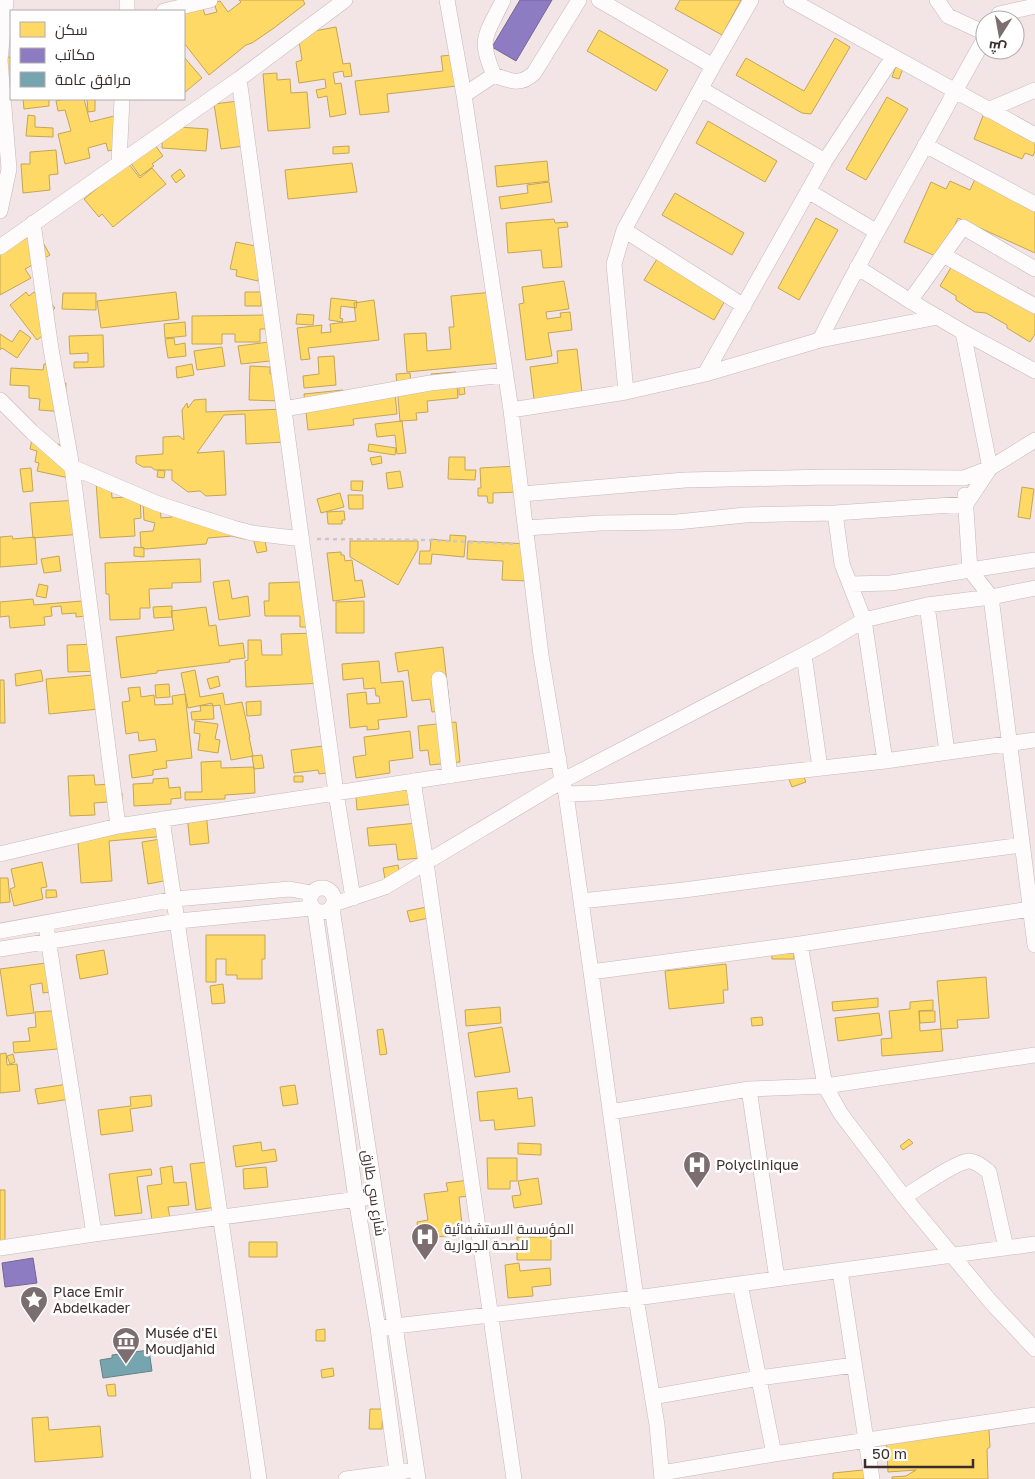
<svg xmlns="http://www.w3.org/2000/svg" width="1035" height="1479" font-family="'Golos Text',Cairo,sans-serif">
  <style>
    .homes { fill: #ffd966; stroke: #c4a555 }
    .offices { fill: #8e7cc3; stroke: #756496 }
    .public { fill: #76a5af; stroke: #658188 }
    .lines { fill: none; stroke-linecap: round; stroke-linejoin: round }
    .minor-casing { stroke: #c5b8b9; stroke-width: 16 }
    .path { stroke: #ccc6c6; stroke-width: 2.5; stroke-dasharray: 4 4; stroke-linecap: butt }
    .minor { stroke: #fdfbfb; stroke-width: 15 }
    .labels { text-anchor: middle; stroke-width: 5; stroke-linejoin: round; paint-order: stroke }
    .poi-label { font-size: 14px; fill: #3c2c2d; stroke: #fff; text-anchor: start }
    .street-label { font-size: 14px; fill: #3c2c2d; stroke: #fff }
  </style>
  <rect width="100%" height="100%" fill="#f3e5e6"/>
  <path class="homes" d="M239,0H303L305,4L274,28L252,43L246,45L209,75L184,43V11L201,2L205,15L217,12L214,3L220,1L228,12L241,2Z
    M680,0H741L722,35L675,9Z
    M336,27L343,64L350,63L352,76L344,77L343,71L333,73L335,84L341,83L346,114L330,117L327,96L318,98L316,90L326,88L325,79L299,83L296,62L302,60L298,34Z
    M599,30L668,70L656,91L587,51Z
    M835,38L850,47L811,114L802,113L736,75L746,58L804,91Z
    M453,55L457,86L387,94L389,112L360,115L355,81L443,71L441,56Z
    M11,57V81L0,82V58Z
    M184,57L202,78L184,93Z
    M896,66L903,68L899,79L892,77Z
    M277,73V80L290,79L291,93L307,92L310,128L268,131L263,74Z
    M887,97L908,109L866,180L846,169Z
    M23,99H49V106L24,109Z
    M65,99H84L90,122L118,115L126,147L108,151L106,143L88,148L90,158L65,164L58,134L71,131L65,110L58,111L56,101Z
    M87,99H95V111L88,112Z
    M246,100L252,145L221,149L214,104Z
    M986,108L1035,128V151L1033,156L1025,153L1022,159L974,139Z
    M28,115L35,116V127L53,128V137L26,136Z
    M708,121L777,161L765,182L696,143Z
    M163,126L208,129L206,151L162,148Z
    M155,145L163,156L152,164L154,166L140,176L130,162Z
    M349,146V153L333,154V147Z
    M56,150L58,174L49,175L50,190L23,193L21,164H30V152Z
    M547,161L549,181L497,187L495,166Z
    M128,163L140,178L152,168L166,184L113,227L102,214L99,217L84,199Z
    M352,163L357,192L288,199L285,170Z
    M180,169L185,176L176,183L171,176Z
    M975,179L1035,206V253L958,218L940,258L904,242L931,182L946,189L950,181L970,190Z
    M549,182L552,202L501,209L499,197L528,193L527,185Z
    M675,193L744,233L732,255L662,215Z
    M816,218L838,230L799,300L778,288Z
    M554,219L555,223L567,222L568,227L558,228L562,267L543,268L541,250L508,253L506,223Z
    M37,232L50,255L25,269L31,278L0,295V253Z
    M236,242L260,247L262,262L258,281L236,276L237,270L230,269Z
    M657,259L726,299L714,320L644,280Z
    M953,264L1035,307V334L1030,342L1007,328V325L986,313L975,312L956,300V296L940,286Z
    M564,281L569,309L546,312L547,319L561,317L560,313L570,312L572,330L548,333L552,356L526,360L519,304L524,303L522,287Z
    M26,292L29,296L34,292L41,301L46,297L55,308L47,315L55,326L37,340L10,305Z
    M176,292L179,319L101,328L97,301Z
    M245,292H261V306H245Z
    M493,292L502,363L407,372L404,334L426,333L427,351L451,349L449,327H454L451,296Z
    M63,293H96V310L62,309Z
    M331,298L357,301L356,308L341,306L340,318L343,319L342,322L329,320Z
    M374,300L379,340L308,348L310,359L301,360L297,328L322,325L321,333L331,332L330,324L356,321L354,303Z
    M297,314L314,315L313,325L296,324Z
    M270,315V329H260V342H235V334H222V344H192V316Z
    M185,322L186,336L165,338L164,324Z
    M20,330L31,338L17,358L2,348L0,350V334L12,342Z
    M103,335L104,367L74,368V362H88V353L70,354L69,336Z
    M174,338L175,345L185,343L186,356L168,358L165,339Z
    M277,341L280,360L241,364L238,346Z
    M222,347L225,366L197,370L194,351Z
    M577,349L582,393L534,399L530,367L558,363L557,351Z
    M334,356L336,385L304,388L303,376L319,374L318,357Z
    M44,364L61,365L60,383H66L65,412L39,410L40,399L29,398V386L10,385L11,368L43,370Z
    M192,364L194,375L177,378L176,367Z
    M250,366L270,367V374H282L281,401L249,400Z
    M456,372L458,398L427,401L428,412L416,413L417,420L400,421L396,374L410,373L411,383L432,381L431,374Z
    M459,386H464L465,394L459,395Z
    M343,390L344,397L395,392L397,414L353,419L354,425L308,430L304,394Z
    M206,399V412L285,409L287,442L246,444L245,414L224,415L197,453L224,451L226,495L206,496L200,491L188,492L172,480V470H155L151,467H143L136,463V456L163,454V437L179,436L184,440L182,410L187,403L188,408L194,400Z
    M402,421L406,453L397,454L395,435L377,437L375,424Z
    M32,439L76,448L69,478L37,471L39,463L35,462L37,451L30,449Z
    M369,444L396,448L395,455L368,451Z
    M381,456L382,463L372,465L370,458Z
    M449,457H465V470H476L475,480L448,479Z
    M518,466L519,492L493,493V503H488L487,496H478V488H481L480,468Z
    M31,468L33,491L23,492L20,469Z
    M158,470L165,471L164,478L157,477Z
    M400,471L403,487L388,489L386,473Z
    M111,481L112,498L140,496L141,518L134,519L135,536L100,538L96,482Z
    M351,481H363L362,491L351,490Z
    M1022,487L1034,489L1030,519L1018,517Z
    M340,493L344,507L321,513L317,499Z
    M348,495H363V509H349Z
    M79,500L82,534L33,538L30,503Z
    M143,504L160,506L161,518L172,517L175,509L243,523L245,539L232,536L208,538L206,544L146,549L141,547L140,532L153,531L155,523L144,520Z
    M344,511L345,520H342V524H328L327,512Z
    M450,535L466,536L464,557L432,554L431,564H419L420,551H430L431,539L450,541Z
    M12,536L13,539L35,537L37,564L0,567V537Z
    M264,536L267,551L257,553L253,538Z
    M350,541H418V549L398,585L350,557Z
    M468,541L530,544L529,581L502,580L503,561L467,559Z
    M134,547L144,548V557L134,556Z
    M341,552V555H344L345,561L352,560L355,581L362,580L365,597L333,601L327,553Z
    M59,556L61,571L44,573L41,559Z
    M200,559L201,582L172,583V588L149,589L150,608H140V619L110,620L109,594H106L105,563Z
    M229,580L232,599L248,596L250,616L219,620L213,582Z
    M300,582V589H311L313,627H300V616H265L264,601H269V583Z
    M39,584L48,586L46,598L36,596Z
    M33,599L34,605L94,600L95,615L76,617V613L62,614L61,606L51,607L52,616L44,617L45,625L10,628L9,616L0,617V602Z
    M364,601V633H336V602Z
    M172,606V617L154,618L153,607Z
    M206,607L209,626L216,625L219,646L243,643L245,658L229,660L230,662L157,671V673L121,678L116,637L174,630L171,611Z
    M319,633L323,683L246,687L245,661L248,660V640H261L262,655H282L281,634Z
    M100,644L101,671L68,672L67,645Z
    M443,647L450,710L432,712L430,699L412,701L408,670L398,672L395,653Z
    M379,661L381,683L403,681L407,717L378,720L379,729L367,730V726L350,728L347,694L366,692L367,704L380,703L379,696H376L375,688L364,689L363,678L343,680L342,664Z
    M41,670L43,681L16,686L15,674Z
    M195,670L200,697L223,693L225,705L242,702L250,737H249L253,756L231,760L220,705L213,706L212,703L188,708L181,673Z
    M105,674L109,708L49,714L46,679Z
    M218,676L220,686L210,689L207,679Z
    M0,680H4L5,723H0Z
    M169,684L170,697L156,698L155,685Z
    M140,687L141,697L154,695L155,705L173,704L172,696L185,694L192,758L166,761L167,768L153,770V775L132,778L129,755L157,751L155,739L139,741L138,732L126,734L122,702L130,701L128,688Z
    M261,701V715L247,716L246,702Z
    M213,705L214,719L192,720L191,712L201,711L200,706Z
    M195,721L218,724L215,739L220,740L218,753L198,750L200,734L194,733Z
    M456,722L460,762L430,765L428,750L420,751L418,726Z
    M410,731L413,758L389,761L390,773L356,778L353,757L366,755L364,737Z
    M323,746L335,772L319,774L318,770L294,773L291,750Z
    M262,755L264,768L254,769L252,756Z
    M221,761V768L254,767L255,793L225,795V799L185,800V792H202L201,762Z
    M802,772L806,782L792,787L788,777Z
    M94,775L95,785L113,784V793H122V801L94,803L95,815L70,816L68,776Z
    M294,776H303V782H294Z
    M420,777L423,803L357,810L355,784Z
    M168,778L169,788L180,787L181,798L171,799V804L134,806L133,784L153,783V779Z
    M206,812L209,843L190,845L187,814Z
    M427,822L431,857L398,860L396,844L369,846L367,828Z
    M166,823L167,836L109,841L112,881L81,883L77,830Z
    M167,838L174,879L148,884L142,842Z
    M42,862L47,887L41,888L43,899L14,906L10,889L15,887L11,869Z
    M398,865L402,884L385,879L383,868Z
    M0,878H8L10,902L0,903Z
    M46,890H56L57,897L46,898Z
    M436,905L438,916L410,922L407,911Z
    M206,935H265V959H262V979H237V975H226V959H216V982H206Z
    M794,940V959H772L771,941Z
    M104,950L108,974L80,979L76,955Z
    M54,962L58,991L43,993L42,983L30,985L34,1013L7,1016L0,969Z
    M726,964L728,990H723L724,1003L669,1009L665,971Z
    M986,977L989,1018L957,1020L958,1028L941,1029L937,981Z
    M223,984L225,1003L212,1004L210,986Z
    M878,998V1007L833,1011L832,1002Z
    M933,1000V1010L919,1011L920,1031L941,1029L943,1051L882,1056L881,1039L892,1038L889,1011L910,1009V1002Z
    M500,1007L501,1023L466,1026L465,1010Z
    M65,1010L68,1048L14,1053L13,1042L30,1041L28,1028L36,1027L35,1012Z
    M919,1011H935V1022L920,1023Z
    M879,1013L882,1035L838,1041L835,1018Z
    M762,1017L763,1025L752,1026L751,1018Z
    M502,1027L510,1072L475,1077L468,1033Z
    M383,1029L387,1054L380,1055L377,1030Z
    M6,1053L7,1065L17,1064L20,1091L0,1093V1054Z
    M13,1054L15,1062L10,1064L7,1056Z
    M75,1083L77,1098L38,1104L35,1089Z
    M295,1085L298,1104L283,1106L280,1087Z
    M517,1088L518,1099L532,1097L535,1126L495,1130L494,1120L480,1121L477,1092Z
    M151,1095L152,1106L130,1109L133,1131L101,1135L98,1110L131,1106L130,1097Z
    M909,1139L913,1143L903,1150L900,1146Z
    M261,1142L262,1151L275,1149L277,1161L236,1167L233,1146Z
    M518,1143L541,1144V1155L518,1154Z
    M487,1158H517V1181H510V1189H488Z
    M217,1161L223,1206L196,1210L190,1164Z
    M172,1166L174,1183L186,1182L189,1205L168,1207L170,1218L152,1220L147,1186L162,1184L160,1168Z
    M266,1167L268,1187L244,1189L243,1169Z
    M151,1169L152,1175L137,1177L142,1213L115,1216L109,1174Z
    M538,1178L542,1204L514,1208L512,1196L521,1195L518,1181Z
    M469,1180L471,1196L459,1197L463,1234L419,1239L417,1222L428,1220L424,1194L448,1191L446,1183Z
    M0,1190H5V1245H0Z
    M517,1237H551V1260H517Z
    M249,1242H277V1257H249Z
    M519,1263L520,1271L550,1268L551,1285L532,1287L533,1296L508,1298L505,1265Z
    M325,1329V1341H316V1330Z
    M333,1368L334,1376L322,1378L321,1370Z
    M115,1384L116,1396H108L106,1385Z
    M370,1409H383L382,1429H369Z
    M48,1417L49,1430L100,1426L103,1457L35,1462L32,1418Z
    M987,1426L989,1430L990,1447L987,1449L988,1479H892V1477L906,1476L916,1470L888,1472L886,1432Z
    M873,1469L874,1479H833V1473Z"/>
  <path class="offices" d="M520,0H552L516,61L492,47Z
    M33,1258L37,1283L5,1287L2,1263Z"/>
  <path class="public" d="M149,1350L152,1371L103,1378L100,1360L112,1358V1355Z"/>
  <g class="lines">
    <defs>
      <path id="minor" d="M447,0L464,95L494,75C510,81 521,86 534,73L579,0
        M599,0L713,66
        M791,0L1035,135
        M937,0L948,16L985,33
        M127,11V0
        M164,11L210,0
        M999,14L1035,6
        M494,75C477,37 487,35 503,0
        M239,79L336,793L353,898
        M701,89L825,161L705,374
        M464,95L511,410L626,392L705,374L820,340C848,282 881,225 912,169C937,125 960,81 985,38
        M988,110L1035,90
        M925,145L1035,204
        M825,161L893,57
        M119,163L122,99
        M808,191L877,232
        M0,211L9,169L0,60L6,0
        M33,223L51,349L72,467L118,826L559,759
        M624,230L744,306
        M0,247L239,79L345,0
        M857,267L910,301L963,332L1035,371
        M1035,269L963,227L943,255L1035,306
        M910,301L943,255
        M963,332L990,468L1035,440
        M820,340L938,317
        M626,392L614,264L624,230L713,66L751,0
        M0,400L32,432L72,467L156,503L233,528L252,533L302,539
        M284,409L430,383L505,375
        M511,410L541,655L562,781L824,644L864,620L927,605L991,597L1035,588
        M522,494L685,480L830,477L964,478L990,468
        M835,513L842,564L864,620L885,761
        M526,528L601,523L677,522L745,515L835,513L966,504L990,468
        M1035,560L970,570L991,597L1035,945
        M850,584L891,583L970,570L965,495
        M927,605L947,752
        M804,655L820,768
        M439,679L450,776
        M413,781L426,863L514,1479
        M566,794L597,793L885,761L1035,740
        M162,819L259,1479
        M0,854L118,826
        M310 900a12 12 0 1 1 24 0a12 12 0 1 1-24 0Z
        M581,901L684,890L1022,845
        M334,904L385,887L562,781L566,794L591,972L800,944L1030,909
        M332,908L418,1479
        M315,911L356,1199L378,1328L398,1479
        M0,931L175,899L290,889L311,893
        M47,932L94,1234
        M800,944L825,1086L841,1114L904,1197L990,1301L1035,1349
        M0,949L178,921L312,908
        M591,972L636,1298L657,1425L662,1479
        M749,1089L777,1279
        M610,1112L749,1089L825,1086L1035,1055
        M904,1197C916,1190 957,1161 969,1161C976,1161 984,1168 989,1172L1006,1248
        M0,1248L94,1234L366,1198
        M840,1271L872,1479
        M740,1284L774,1454L1035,1415
        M378,1328L636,1298L1035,1244
        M652,1397L759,1378L854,1365
        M662,1473L774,1454
        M346,1479L406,1471"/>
    </defs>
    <use href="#minor" class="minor-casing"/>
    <path class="path" d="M317,539L426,540L514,544"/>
    <use href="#minor" class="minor"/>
  </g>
  <defs>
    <symbol id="hospital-pin" viewBox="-11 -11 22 30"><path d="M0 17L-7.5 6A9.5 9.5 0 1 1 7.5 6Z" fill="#7c6d6e" stroke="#fff"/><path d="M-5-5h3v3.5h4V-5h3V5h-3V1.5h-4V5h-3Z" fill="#fff"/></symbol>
    <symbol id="sight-pin" viewBox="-11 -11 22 30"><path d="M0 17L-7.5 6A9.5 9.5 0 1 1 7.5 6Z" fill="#7c6d6e" stroke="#fff"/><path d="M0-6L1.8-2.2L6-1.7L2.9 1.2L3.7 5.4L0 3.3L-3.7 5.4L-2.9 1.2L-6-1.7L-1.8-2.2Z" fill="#fff"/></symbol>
    <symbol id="museum-pin" viewBox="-11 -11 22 30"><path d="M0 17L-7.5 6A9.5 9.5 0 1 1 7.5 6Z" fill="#7c6d6e" stroke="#fff"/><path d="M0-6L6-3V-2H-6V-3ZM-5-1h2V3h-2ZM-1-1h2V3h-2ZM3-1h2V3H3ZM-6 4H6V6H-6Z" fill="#fff"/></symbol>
  </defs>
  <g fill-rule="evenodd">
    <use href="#hospital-pin" x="681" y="1149" width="32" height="43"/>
    <use href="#hospital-pin" x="409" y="1221" width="32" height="43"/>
    <use href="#sight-pin" x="18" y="1284" width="32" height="43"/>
    <use href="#museum-pin" x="110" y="1325" width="32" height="43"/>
  </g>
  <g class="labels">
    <g class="poi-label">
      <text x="716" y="1170">Polyclinique</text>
      <text x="444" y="1234">المؤسسة الاستشفائية<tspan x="444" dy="16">للصحة الجوارية</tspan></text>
      <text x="53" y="1297">Place Emir<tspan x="53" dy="16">Abdelkader</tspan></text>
      <text x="145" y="1338">Musée d'El<tspan x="145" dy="16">Moudjahid</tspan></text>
    </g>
    <g class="street-label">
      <text transform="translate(374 1193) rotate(81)" y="5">شارع سي طارق</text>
    </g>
  </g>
  <rect x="10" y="10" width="175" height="90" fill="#ffffff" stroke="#b1abab"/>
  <rect x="20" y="22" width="25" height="15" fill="#ffd966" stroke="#b1abab"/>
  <text x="55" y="35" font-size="15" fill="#3c2c2d">سكن</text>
  <rect x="20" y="48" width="25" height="15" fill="#8e7cc3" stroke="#b1abab"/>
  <text x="55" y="60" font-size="15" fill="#3c2c2d">مكاتب</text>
  <rect x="20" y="72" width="25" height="15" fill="#76a5af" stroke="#b1abab"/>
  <text x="55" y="85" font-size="15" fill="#3c2c2d">مرافق عامة</text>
  <g transform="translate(1000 35) rotate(191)"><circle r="24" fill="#ffffff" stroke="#b1abab"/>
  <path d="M0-4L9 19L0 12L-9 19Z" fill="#7c6d6e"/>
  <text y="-8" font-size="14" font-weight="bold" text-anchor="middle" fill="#3c2c2d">ش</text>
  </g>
  <path d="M865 1459v8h108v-8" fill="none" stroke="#3c2c2d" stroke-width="2.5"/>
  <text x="872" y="1459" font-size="15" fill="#3c2c2d" stroke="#ffffff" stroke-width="4" paint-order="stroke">50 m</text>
</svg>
